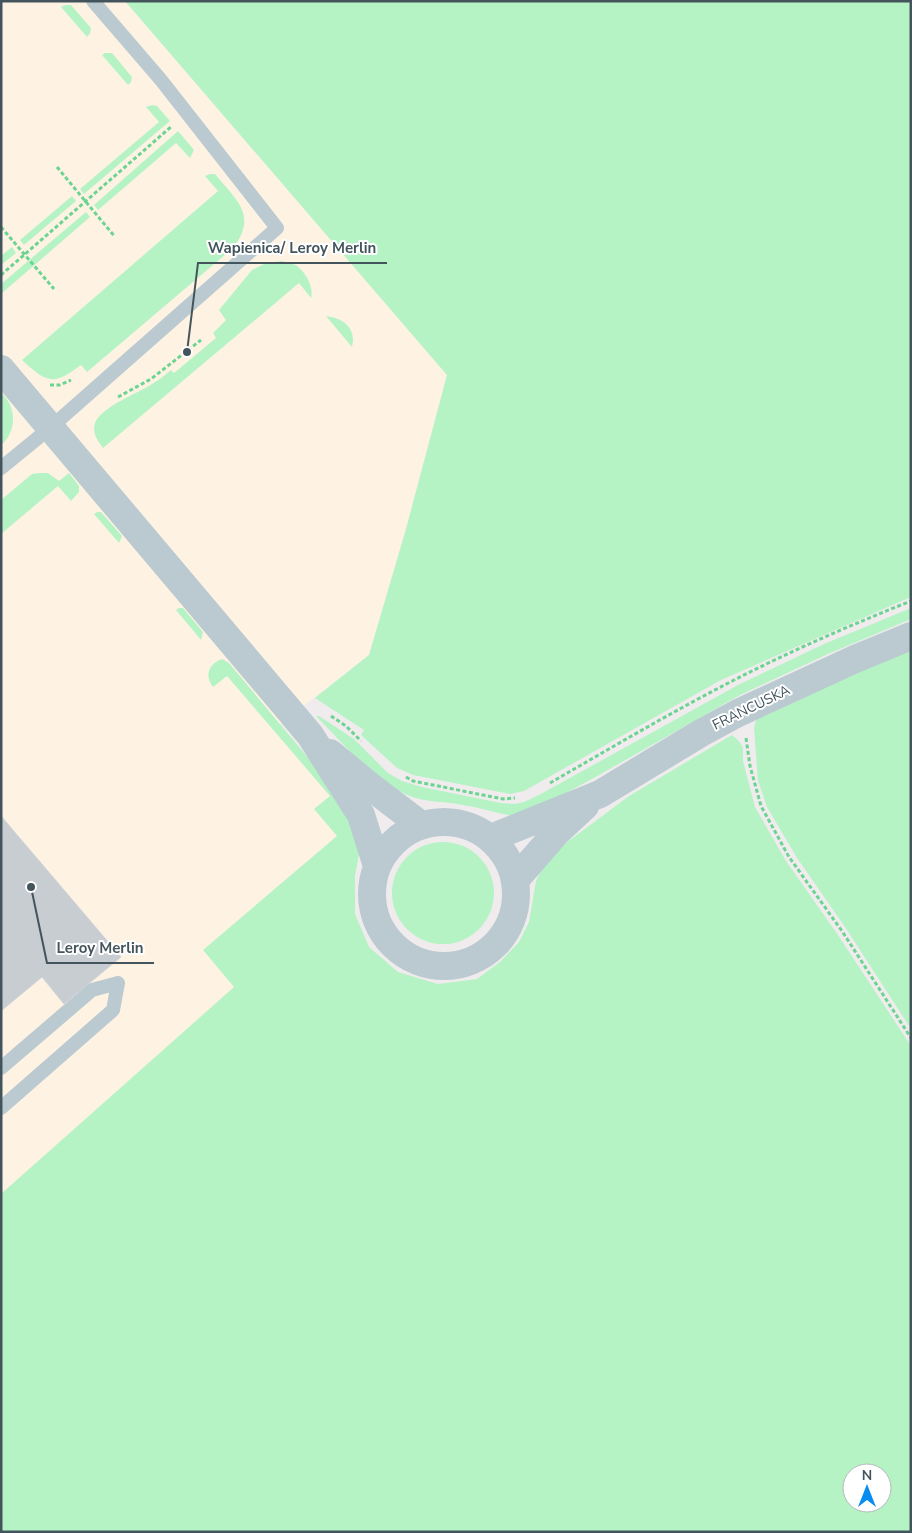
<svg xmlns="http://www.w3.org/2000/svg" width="912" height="1533" font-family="'Nunito Sans',sans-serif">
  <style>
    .commercial { fill: #fef2e3 }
    .green { fill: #b5f3c5; fill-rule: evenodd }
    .building { fill: #c8cdd2; stroke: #d0d4d9 }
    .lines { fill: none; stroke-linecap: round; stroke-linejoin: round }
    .path { stroke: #6ad491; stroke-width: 3; stroke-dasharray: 4 2.5; stroke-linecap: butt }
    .lane { stroke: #bbcad1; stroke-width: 14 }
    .street { stroke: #bbcad1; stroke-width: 28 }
    .labels { text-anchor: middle; stroke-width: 4; stroke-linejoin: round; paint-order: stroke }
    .street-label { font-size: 14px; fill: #43545c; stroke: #fff }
    .leader { fill: none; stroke: #43545c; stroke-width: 2 }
    .callout-dot { fill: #43545c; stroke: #fff; stroke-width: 2 }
    .callout-label { font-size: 15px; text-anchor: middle; font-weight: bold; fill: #43545c; stroke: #fff; stroke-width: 4; stroke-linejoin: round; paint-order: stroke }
  </style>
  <rect width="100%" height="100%" fill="#f0eced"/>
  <path class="commercial" d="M1,1H125L447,375L406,529L369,655L280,724L320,772L344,806L355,876L206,1013L1,1194Z"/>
  <path class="green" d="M125,1H911V597L721,680L524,791L510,794L413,775L397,768L361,735L364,730L315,698L369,655L406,529L447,375Z
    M65,5H71L91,28L90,33L87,37L61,7Z
    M105,53H112L132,77L131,82L128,85L102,55Z
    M152,105L157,106L170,121L84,194L80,189L159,122L146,107Z
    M178,131L194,150L190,158L176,143L98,210L94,205Z
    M210,174H215C237,201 258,215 233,248L87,372L81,365C53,386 47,383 22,360L218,191L205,176Z
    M72,196L76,201L24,245L20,240Z
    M86,212L90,217L1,294V284Z
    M12,247L16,253L1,265V256Z
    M282,261C287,263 293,263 297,266C306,273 314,287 311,298L299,283L103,448C97,440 92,433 95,423C102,406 137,394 152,384C159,380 165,375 171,370L174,373L216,338L213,333L226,320L219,310L252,270L266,263Z
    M326,316C343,318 357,328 352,347Z
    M1,393C17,406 17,432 1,445Z
    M40,473H48L59,481L69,473L79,486V492L71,501L58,486L1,534V500L32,474Z
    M97,512H101L122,536L119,543L94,514Z
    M179,608H183L203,632L201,640L176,610Z
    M911,608V619L828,654L740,695L592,779L526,814L517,817C497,813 477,807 457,804C440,801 421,802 405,794C373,780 341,741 316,716H319L354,739L388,773L402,781L422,787L501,803L515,804L524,802L539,795L738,685L824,644Z
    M911,651V1029L845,927L797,858L767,807L758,781L754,728L756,720L860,670Z
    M222,659L229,663L320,772L344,806L360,849L355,876V914L369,947L398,972L438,984L477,979L500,962L519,942L529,922L536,881L543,865L554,852L629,796L732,735L738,740L743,747V761L755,807L786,861L838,935L911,1046V1532H1V1194L234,987L203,950L337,836L314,809L330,796L227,676L213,687C204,676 209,663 222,659ZM852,1473H882V1503H852Z
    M392 893a51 51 0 1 1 102 0a51 51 0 1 1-102 0Z"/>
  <path class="building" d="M1,816L121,957L64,1004L42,977L1,1011Z"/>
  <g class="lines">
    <path class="path" d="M57,167L115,237
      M1,227L54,289
      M1,275L172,126
      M50,385H60L71,380
      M118,397L151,379L201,340
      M331,716L346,726L361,741
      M746,738L750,766L761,806L789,857L842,931L911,1038
      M406,777L413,781L503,799L515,798
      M550,783C604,752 658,720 713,691C777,657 843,628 911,601"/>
    <path class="lane" d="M1,468L50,428L277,228L161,80L93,1
      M1,1068L92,990L118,983L113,1010L1,1108"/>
    <path class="street" d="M1,369L310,735L361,815L377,866
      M330,753L371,787L421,825
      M372 894a72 72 0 1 1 144 0a72 72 0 1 1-144 0Z
      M491,838L600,794L701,733L738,713L855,659L911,636
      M516,879L556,833L585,806"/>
  </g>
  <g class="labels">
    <g class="street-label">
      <text transform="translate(751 707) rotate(-26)" y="5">FRANCUSKA</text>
    </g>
  </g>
  <path class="leader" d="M187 352L198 263H387M31 887L47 963H154"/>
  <g class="callout-dot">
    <circle cx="187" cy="352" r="5"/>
    <circle cx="31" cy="887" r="5"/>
  </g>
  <g class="callout-label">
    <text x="292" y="253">Wapienica/ Leroy Merlin</text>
    <text x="100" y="953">Leroy Merlin</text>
  </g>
  <rect width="912" height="1533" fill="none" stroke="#43545c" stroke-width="5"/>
  <g transform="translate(867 1488)"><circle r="24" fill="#ffffff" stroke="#b4bbbe"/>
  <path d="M0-4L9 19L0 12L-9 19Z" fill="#068cf0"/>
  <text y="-8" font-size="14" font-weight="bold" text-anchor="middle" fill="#43545c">N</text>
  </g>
</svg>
